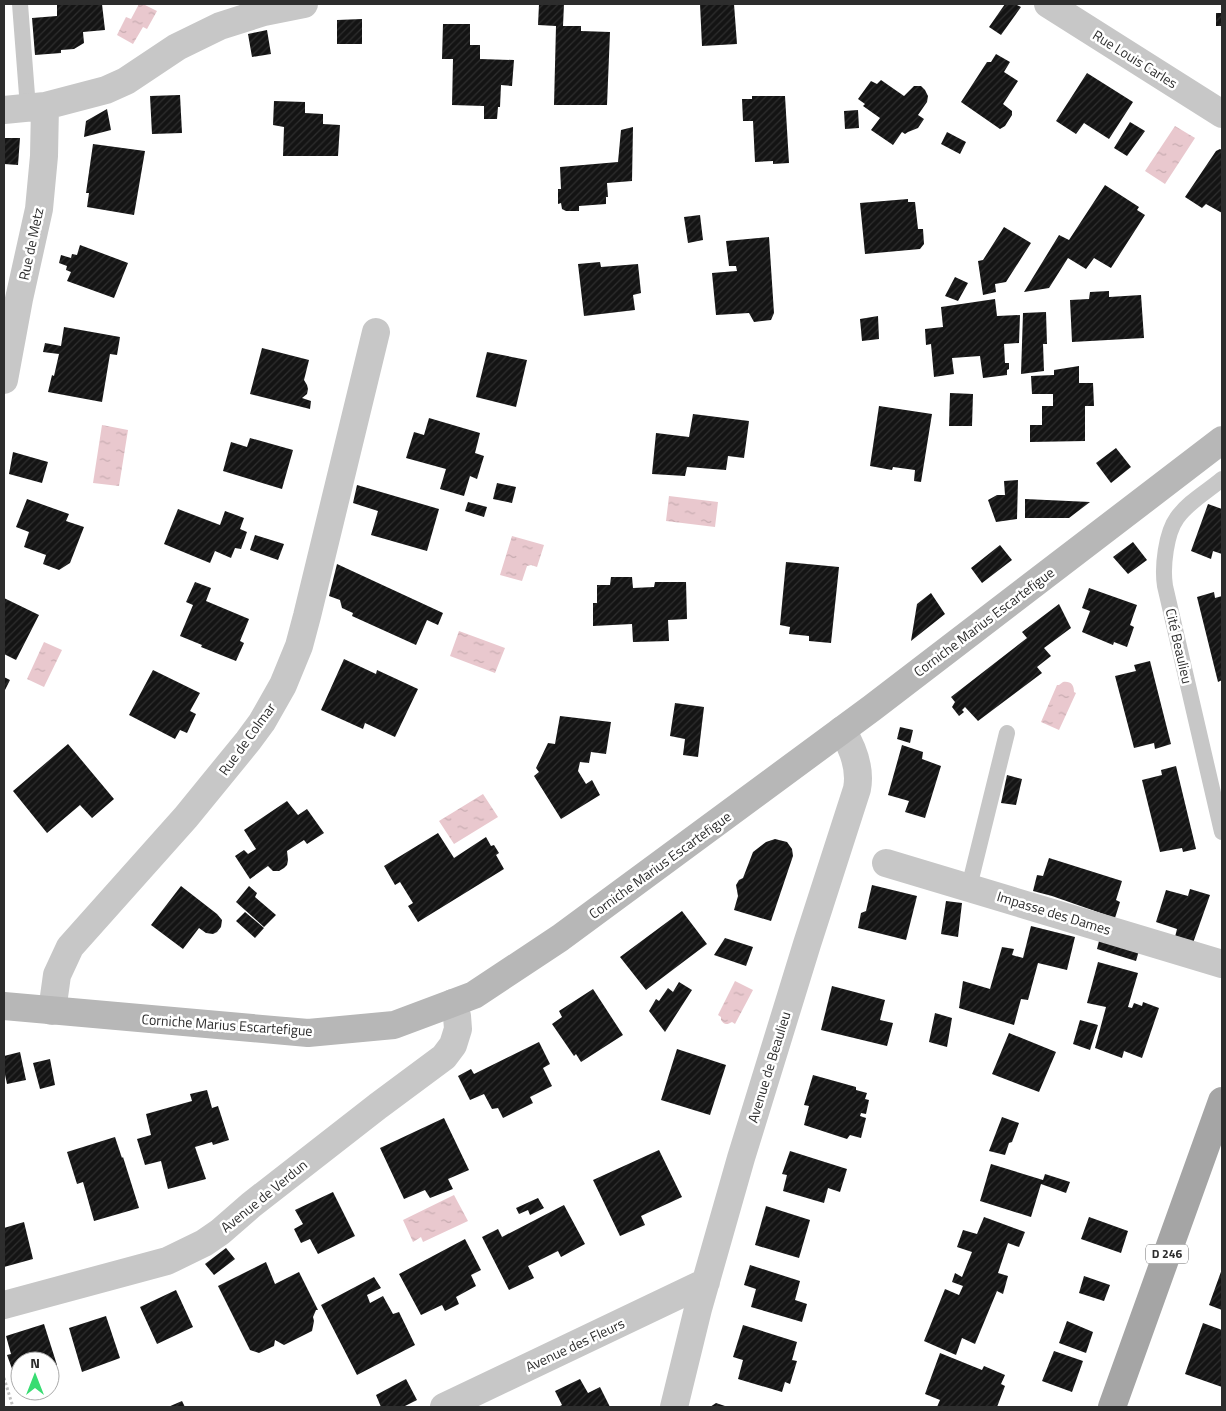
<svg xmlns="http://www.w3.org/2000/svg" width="1226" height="1411" font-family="'Titillium Web',sans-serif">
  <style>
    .water { fill: url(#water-ripples) }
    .building { fill: url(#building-hatch) }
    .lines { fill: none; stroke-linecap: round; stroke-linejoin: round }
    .path { stroke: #c1c1c1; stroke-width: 3; stroke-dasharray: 2.5 2.5; stroke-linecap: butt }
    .lane { stroke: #c7c7c7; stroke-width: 16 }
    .street { stroke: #c7c7c7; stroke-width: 28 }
    .secondary { stroke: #b7b7b7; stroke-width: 28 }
    .primary { stroke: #a5a5a5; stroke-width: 28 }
    .labels { text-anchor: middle; stroke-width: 5; stroke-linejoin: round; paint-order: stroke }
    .shield { fill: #fff; stroke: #6c6c6c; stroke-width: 1 }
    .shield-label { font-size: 12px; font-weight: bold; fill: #2d2d2d }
    .street-label { font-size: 14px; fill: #2d2d2d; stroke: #fff }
  </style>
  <defs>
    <pattern id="water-ripples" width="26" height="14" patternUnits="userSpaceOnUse" patternTransform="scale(1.25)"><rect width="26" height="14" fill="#e9c8ce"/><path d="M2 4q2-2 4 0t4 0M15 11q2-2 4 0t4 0" fill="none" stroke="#c8acb1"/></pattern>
    <pattern id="building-hatch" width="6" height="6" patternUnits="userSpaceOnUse" patternTransform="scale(1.25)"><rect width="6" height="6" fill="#141414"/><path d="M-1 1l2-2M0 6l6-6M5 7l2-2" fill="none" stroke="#2e2e2e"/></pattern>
  </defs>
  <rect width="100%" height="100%" fill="#fff"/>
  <path class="water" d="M139,4H143L157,11L147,29L143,27L133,44L117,35L126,17L131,19Z
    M1175,126L1195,138L1165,184L1145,171Z
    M102,425L128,430L119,486L93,483Z
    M669,496L718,502L715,527L666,521Z
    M512,536L544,545L537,567L531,565L527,566L522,581L500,575Z
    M459,631L505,648L495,673L450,656Z
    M44,642L62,650L44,687L27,679Z
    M1063,682C1071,681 1074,685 1074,692L1076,693L1059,730L1041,722L1057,685H1059Z
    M483,794L498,817L454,844L439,821Z
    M735,981L753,990L735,1024L732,1022C727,1025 724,1025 721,1020V1017L718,1015Z
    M454,1195L468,1221L423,1242L421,1237L413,1242L403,1220Z"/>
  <path class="building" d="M57,4H102L105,30L83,32L84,43L74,49L61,50V53L35,55L32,18L57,16Z
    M539,4H564L563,26H581V31L610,32L607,105H554L556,26L538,25Z
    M700,4H734L737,44L702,46Z
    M1005,4H1015L1021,7L1001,35L989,27Z
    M1216,13H1222V26H1216Z
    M362,19V44H337V20Z
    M443,24H470V45H480V59L514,60L512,86L501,85L500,107H498L497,119H484V106L452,105L453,59H442Z
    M267,30L271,54L252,57L248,34Z
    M996,54L1010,62L1004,72L1018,81L1003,104L1012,111V115L1005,126L1000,129L961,102L987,62H991Z
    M1087,73L1133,102L1109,139L1084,123L1076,134L1056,121Z
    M881,80L904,96L914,86H921L925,90L928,96L927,102L918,115L924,119L918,128L908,132L905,134L902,132L893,145L871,130L880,118L863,106L865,104L858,99L871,81L877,84Z
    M180,95L182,133L152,134L150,96Z
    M752,96H785L789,163L773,164V161L755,162L753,121H743L742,99H752Z
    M274,101L305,102V113L323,114V124L340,125L338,156H283L284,127L273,125Z
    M107,109L111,130L84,137L86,121Z
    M858,110L859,128L845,129L844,111Z
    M1130,122L1145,131L1127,156L1114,148Z
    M633,127L632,181L607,183L608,197H606V204L579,206V211H566L562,209L561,203L558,204V189H561L560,167L618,162L621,130Z
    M947,132L966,142L960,154L941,144Z
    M4,138H20L18,165L4,164Z
    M93,144L145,151L134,215L87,207L89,193H86Z
    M1220,149L1222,150V213L1206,204L1202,208L1185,197L1216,151Z
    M1105,185L1139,207L1137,210L1145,215L1111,268L1094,258L1086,269L1068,258L1049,288L1024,292L1059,235L1069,240Z
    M908,199V202H915L918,229H923L924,244L920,249L865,254L860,203Z
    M700,215L703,240L688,243L684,217Z
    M1004,227L1031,243L1006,282L995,284L996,292L983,295L978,261L983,260Z
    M769,237L774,313L771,320L754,322L749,313L716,315L712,273L737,271L736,266H729L726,241Z
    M80,245L128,263L114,298L67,281L71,272L66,270L67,266L59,263L61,255L71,258L72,254L77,255Z
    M600,262L601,267L638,264L641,293L633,295L635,310L584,316L578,264Z
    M955,277L968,283L958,301L945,296Z
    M1109,291V297L1141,295L1144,338L1072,342L1070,300L1089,299L1090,292Z
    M995,299L997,316L1020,315L1019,343L1004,344L1005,363H1009V369L1007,370V375L983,378L980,356L952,358L954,374L934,377L931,344L926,345L925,329L943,327L941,307Z
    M1046,312L1047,344H1043L1044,371L1021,374L1023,313Z
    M878,316L879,339L862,341L860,319Z
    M64,327L120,337L117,355L110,354L102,402L48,392L52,375L54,376L59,354L43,352L45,343L61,346Z
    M262,348L309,360L304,380L307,385L308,389L307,394L302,398L311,401L310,409L250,394Z
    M487,352L527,360L516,407L476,397Z
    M1079,366V383H1093L1094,406H1085V441L1030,442V425H1042V406H1053V394H1032L1031,376L1054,375V370Z
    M950,393L973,394L972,426H949Z
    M879,406L932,414L921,482L914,481L915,470L893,467L892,470L870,466Z
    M693,414L749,421L744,458L728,456L726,470L687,467L685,476L652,474L656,433L689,437Z
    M429,418L480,433L475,453L484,456L477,479L470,476L464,496L440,489L446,469L406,458L414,432L424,435Z
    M250,438L293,450L282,489L223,471L231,442L247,447Z
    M1116,448L1131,467L1111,483L1096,463Z
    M13,452L48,462L42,483L9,474Z
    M1018,480L1017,519L996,522L988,500L997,495H1005L1004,481Z
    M497,483L516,487L512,503L493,499Z
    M357,485L439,509L427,551L371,535L378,511L353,503Z
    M27,499L69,514L66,521L84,527L70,563L59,570L43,564L46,555L24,547L29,532L16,527Z
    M1025,499L1090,502L1069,518H1025Z
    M468,502L487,507L484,517L465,511Z
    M1208,504L1222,509V554L1213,551L1211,559L1191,551Z
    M178,509L220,525L225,511L244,518L240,529L247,532L241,549L235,548L231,558L215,551L210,563L164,544Z
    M255,535L284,544L278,560L250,550Z
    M1133,542L1147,560L1128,574L1113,557Z
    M1000,545L1012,560L982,583L971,568Z
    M786,562L839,567L831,643L809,641V636L789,634L790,627L780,625Z
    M337,564L443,613L438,625L427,620L416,645L352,616L353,613L342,608L340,600L329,596Z
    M611,577H632L633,588L654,587L655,582H686L687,619L668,620L669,641L633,642L632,624L593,626V603H597V585H610Z
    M195,582L211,588L206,601L249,619L240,641L244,643L236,661L201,647L202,645L180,636L193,605L186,602Z
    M1089,588L1137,605L1130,625L1134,627L1127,647L1114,642L1113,645L1082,632L1090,611L1082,608Z
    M1214,592L1215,598L1222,596V680L1218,682L1197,597Z
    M931,593L945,614L911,641L917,604Z
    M4,598L39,615L16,660L4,654Z
    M1059,604L1071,628L1044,648L1051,656L1037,667L1042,673L978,721L965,707L962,710L964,712L959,716L952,707L955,702L951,697L1027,638L1022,632Z
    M344,659L376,674L377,670L418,689L395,737L365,723L363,729L321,710Z
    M1150,661L1171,744L1155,749L1154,743L1134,748L1115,676L1136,671L1134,665Z
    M153,670L200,693L190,711L196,714L187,733L180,730L175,739L129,715Z
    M4,677L10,680L4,692Z
    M675,703L704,707L698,757L683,755L685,739L670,736Z
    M560,716L611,722L606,754L591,752L589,763L580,762L578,771L586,784L592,780L600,795L561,819L534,776L539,772L536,768L548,743L555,744Z
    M900,727L913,730L910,743L897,739Z
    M68,744L114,799L92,818L80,805L47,833L13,791Z
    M902,745L923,752L922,759L941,766L925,818L905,812L909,801L888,795Z
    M1176,766L1196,849L1183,852L1182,848L1160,852L1142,780L1162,775L1161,770Z
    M1007,775L1022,779L1016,805L1001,803Z
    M287,801L298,815L307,809L324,833L307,844L304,840L287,851L288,860L287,865L284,868L279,871H273L268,866L250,879L235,856L244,850L248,854L256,849L244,830Z
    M438,833L454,858L486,837L491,846L494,845L499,853L496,855L504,869L418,922L408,906L413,903L400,882L395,885L384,866Z
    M775,839L787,842L792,849L793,856L771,921L734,910L738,896L736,885L739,880L743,878L753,852L766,842Z
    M1049,858L1122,881L1116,900L1120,902L1115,918L1052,896L1033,891L1037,875L1043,876Z
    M872,885L917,896L906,940L858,928L861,913L866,911Z
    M181,886L217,914L222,920L221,927L217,932L213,934L206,933L199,928L183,949L151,925Z
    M249,886L257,893L255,897L276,915L264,927L236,902Z
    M1190,889L1210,895L1193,943L1175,937L1177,929L1156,922L1166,890L1188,896Z
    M946,901L962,903L958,937L941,934Z
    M682,911L707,944L646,990L620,957Z
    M245,912L264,928L255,938L236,921Z
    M1031,926L1075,937L1067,970L1038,963L1028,1000L1021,999L1014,1025L959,1008L963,981L990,989L1002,947L1014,949L1012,955L1023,958Z
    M1101,933L1140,947L1136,961L1097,949Z
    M725,938L753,947L746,966L714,955Z
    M1098,962L1138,973L1128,1007L1132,1008L1134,1003L1142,1006L1143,1002L1159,1008L1142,1058L1124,1051L1122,1058L1095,1048L1106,1007L1087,1003Z
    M679,982L692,990L665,1032L649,1011L656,999L659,1001L668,988L673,992Z
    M832,986L885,1000L880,1020L893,1023L887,1046L821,1030Z
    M593,989L623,1035L581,1062L576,1054L574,1056L552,1024L562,1017L559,1011Z
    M935,1013L952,1018L947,1047L929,1042Z
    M1080,1020L1098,1025L1090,1050L1073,1044Z
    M1009,1033L1056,1052L1039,1092L992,1074Z
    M539,1042L550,1064L543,1068L552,1086L530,1097L533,1103L503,1118L498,1108L492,1109L484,1094L470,1100L458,1076L471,1069L474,1074Z
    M677,1049L726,1065L710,1115L661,1100Z
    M20,1052L26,1080L7,1084L4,1070V1056Z
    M50,1059L55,1085L40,1089L33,1063Z
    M813,1075L856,1087V1090L867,1093L865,1099L869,1100L866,1114L861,1113L860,1116L866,1118L861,1138L850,1135L847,1139L804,1125L809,1106L804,1105Z
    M207,1090L212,1108L218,1106L229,1140L213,1145L212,1142L195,1147L206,1179L168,1189L161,1161L145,1165L137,1139L151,1135L146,1114L192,1101L190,1094Z
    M1002,1117L1019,1123L1012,1142L1009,1143L1005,1155L989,1151Z
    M444,1118L469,1170L448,1179L453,1189L430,1198L425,1190L404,1199L380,1148Z
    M115,1137L122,1158L123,1157L139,1208L94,1221L83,1182L77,1184L67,1152Z
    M659,1150L682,1197L641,1216L645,1225L620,1236L593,1180Z
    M790,1151L847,1169L840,1192L828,1188L824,1203L783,1191L787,1175L782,1174Z
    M991,1164L1043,1180L1045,1174L1070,1182L1066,1193L1041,1184L1031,1217L980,1201Z
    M333,1192L355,1236L318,1254L310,1239L301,1243L294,1229L303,1224L295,1210Z
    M538,1198L544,1208L530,1215L528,1210L519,1214L516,1208Z
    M564,1205L585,1244L561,1257L558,1251L528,1266L534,1278L509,1290L482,1237L498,1229L502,1237Z
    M766,1206L810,1220L799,1258L755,1245Z
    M984,1217L1025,1232L1019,1247L1008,1243L998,1273L1008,1276L1003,1294L997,1291L975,1344L962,1338L956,1355L924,1341L945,1289L959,1295L963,1286L952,1282L955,1273L962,1277L972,1252L957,1247L963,1230L977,1234Z
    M1089,1217L1128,1231L1121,1253L1081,1239Z
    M24,1222L33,1259L4,1267V1228Z
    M465,1239L481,1270L471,1275L476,1286L456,1297L459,1304L445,1311L442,1305L421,1315L399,1274Z
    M226,1248L235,1259L214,1275L205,1264Z
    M266,1262L275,1284L299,1272L318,1310H316L313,1317L314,1321L312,1331L284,1345L275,1340L274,1346L259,1353L250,1350L218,1286Z
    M750,1265L800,1281L795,1300L807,1304L802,1322L751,1307L756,1289L744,1285Z
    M1222,1269V1310L1209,1305Z
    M1084,1276L1110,1285L1104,1301L1079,1293Z
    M374,1277L381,1288L367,1295L370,1303L383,1296L393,1314L399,1312L415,1345L357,1375L321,1305Z
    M176,1290L193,1327L157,1344L140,1307Z
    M106,1316L120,1358L82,1372L69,1328Z
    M1067,1321L1093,1332L1086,1353L1059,1343Z
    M1203,1323L1222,1330V1387L1185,1374Z
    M44,1324L57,1365L56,1372L50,1374V1361H20V1375L15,1377L7,1355L11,1354L6,1336Z
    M743,1325L797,1342L792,1360L797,1361L790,1384L785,1382L782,1392L738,1379L743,1360L733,1357Z
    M1054,1351L1083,1361L1072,1392L1042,1381Z
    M940,1353L982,1370L984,1366L1005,1375L1001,1384L1005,1386L997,1407H937L940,1400L925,1394Z
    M406,1379L417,1400L403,1407H381L376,1395Z
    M580,1379L588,1393L600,1387L610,1407H558L562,1405L555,1391Z
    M182,1401L185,1407H168Z
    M716,1403L728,1407H710Z"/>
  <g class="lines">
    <path class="path" d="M4,1378L13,1407"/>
    <path class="lane" d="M20,4L28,108
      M1222,479C1208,491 1188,502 1177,518C1166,533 1162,567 1165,586L1222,832
      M969,887L1007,733"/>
    <path class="street" d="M1048,4L1222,114
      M4,110L45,106L106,90L126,81L177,47L220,26L264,12L304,4
      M4,380L19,299L39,209L44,156L45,106
      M886,863L1222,964
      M52,1011L57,975L70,947L186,817L248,741L262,722L283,685L299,646L307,616L376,332
      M4,1305L167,1261L204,1243L220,1232L251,1205L378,1106L444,1057L453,1045L458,1029L457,1016L453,1003
      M444,1407L706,1282
      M674,1407L698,1309L741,1158L807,944L857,789C861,768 853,748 842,730"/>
    <path class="secondary" d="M4,1006L308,1033L394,1025L474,995L560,938L872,708L1222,440"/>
    <path class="primary" d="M1112,1407L1222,1101"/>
  </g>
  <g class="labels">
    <rect class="shield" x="1146" y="1244.5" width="42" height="19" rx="4"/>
    <g class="shield-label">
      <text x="1167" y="1258">D 246</text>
    </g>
    <g class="street-label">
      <text transform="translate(1135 59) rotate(32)" y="5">Rue Louis Carles</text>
      <text transform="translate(31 244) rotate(-78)" y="5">Rue de Metz</text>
      <text transform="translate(984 622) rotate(-37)" y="5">Corniche Marius Escartefigue</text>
      <text transform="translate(1179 646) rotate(77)" y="5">Cité Beaulieu</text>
      <text transform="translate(247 739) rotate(-54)" y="5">Rue de Colmar</text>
      <text transform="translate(660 865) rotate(-36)" y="5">Corniche Marius Escartefigue</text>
      <text transform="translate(1054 913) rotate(17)" y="5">Impasse des Dames</text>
      <text transform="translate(227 1025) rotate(4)" y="5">Corniche Marius Escartefigue</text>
      <text transform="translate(769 1067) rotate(-73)" y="5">Avenue de Beaulieu</text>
      <text transform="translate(264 1196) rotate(-39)" y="5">Avenue de Verdun</text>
      <text transform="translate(575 1345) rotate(-25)" y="5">Avenue des Fleurs</text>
    </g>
  </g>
  <rect width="1226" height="1411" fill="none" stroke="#2d2d2d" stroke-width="10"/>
  <g transform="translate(35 1376)"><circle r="24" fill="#ffffff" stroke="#ababab"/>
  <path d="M0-4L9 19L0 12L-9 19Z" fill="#38dc72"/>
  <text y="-8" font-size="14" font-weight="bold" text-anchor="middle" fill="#2d2d2d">N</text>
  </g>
</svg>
